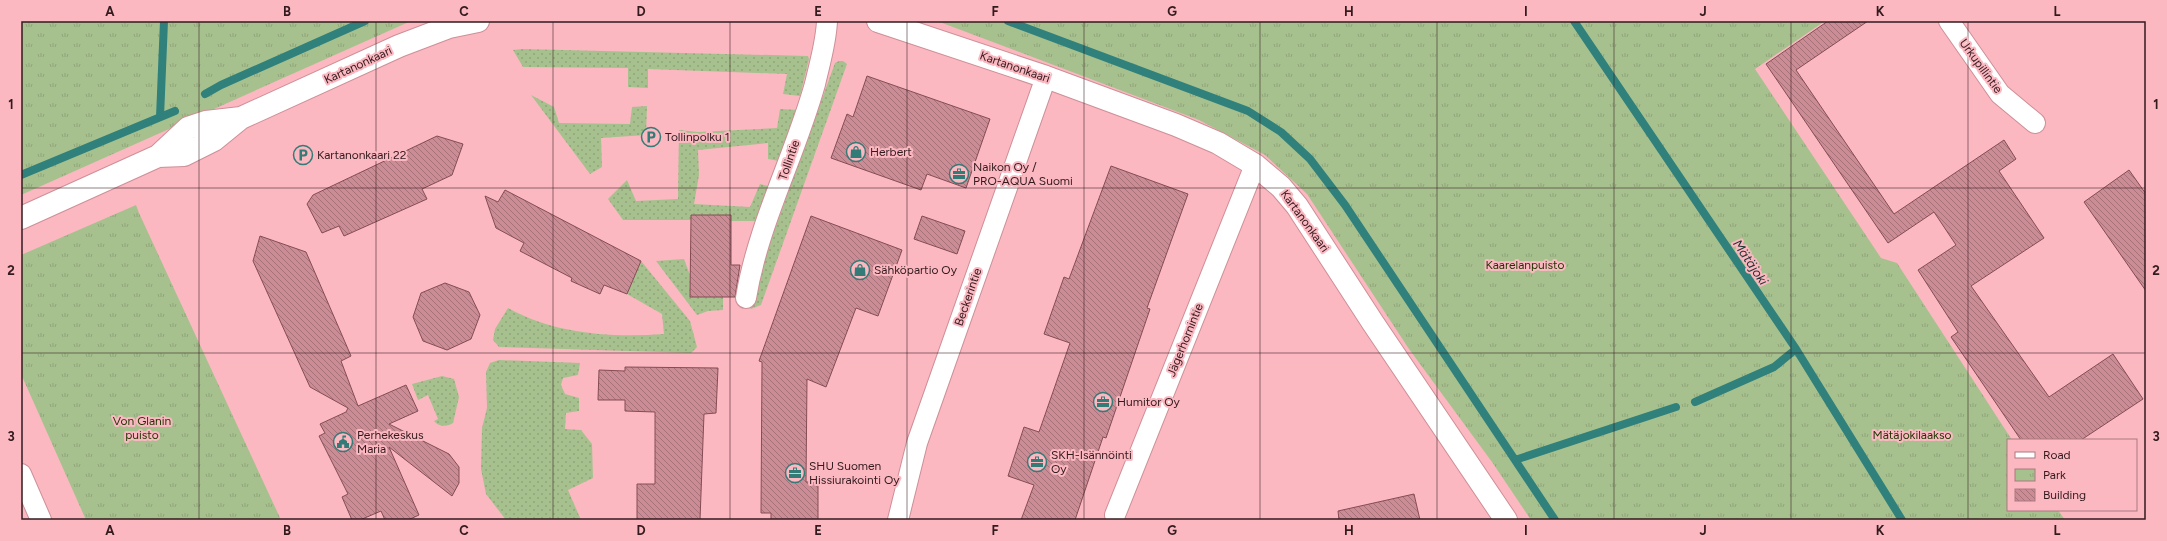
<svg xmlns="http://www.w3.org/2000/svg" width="2167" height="541" font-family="Figtree,sans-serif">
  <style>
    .grass { fill: url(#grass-dots) }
    .park { fill: url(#park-tufts) }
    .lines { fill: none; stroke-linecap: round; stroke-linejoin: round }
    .stream { stroke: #30807c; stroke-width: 8 }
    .building { fill: url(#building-back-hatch); stroke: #854c55 }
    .street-casing { stroke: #ce8f97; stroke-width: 22 }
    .secondary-casing { stroke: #ce8f97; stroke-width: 24 }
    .street { stroke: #fff; stroke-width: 20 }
    .secondary { stroke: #fff; stroke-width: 22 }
    .grid { fill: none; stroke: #331a1e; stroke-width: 1; stroke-opacity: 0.55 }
    .labels { text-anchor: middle; stroke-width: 4; stroke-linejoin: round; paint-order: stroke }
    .street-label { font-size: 12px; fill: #331a1e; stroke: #fbb8c1 }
    .poi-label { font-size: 12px; fill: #331a1e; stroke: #fbb8c1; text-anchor: start }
    .park-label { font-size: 12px; fill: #1e3300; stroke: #fbb8c1 }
    .water-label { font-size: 13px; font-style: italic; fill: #1c3130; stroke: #fbb8c1 }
    .neatline { fill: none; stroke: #331a1e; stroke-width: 1.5 }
    .grid-label { font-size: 13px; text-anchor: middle; font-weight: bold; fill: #331a1e }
  </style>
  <defs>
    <pattern id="grass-dots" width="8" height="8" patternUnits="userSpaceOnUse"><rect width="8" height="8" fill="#a7c18e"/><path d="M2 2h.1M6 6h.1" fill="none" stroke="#90a57a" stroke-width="1.8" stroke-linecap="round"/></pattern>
    <pattern id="park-tufts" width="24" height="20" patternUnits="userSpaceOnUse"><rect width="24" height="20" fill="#a7c18e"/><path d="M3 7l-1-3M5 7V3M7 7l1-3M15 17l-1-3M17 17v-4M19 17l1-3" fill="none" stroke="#90a57a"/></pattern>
    <pattern id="building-back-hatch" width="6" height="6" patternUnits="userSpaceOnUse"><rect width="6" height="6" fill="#cc8c95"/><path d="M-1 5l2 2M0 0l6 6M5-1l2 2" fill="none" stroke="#a67279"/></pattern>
  </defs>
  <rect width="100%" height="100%" fill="#fbb8c1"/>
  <path class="grass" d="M523,49L808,56L809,59L800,96L783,94L787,74L648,69V88L628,87V68L523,67L513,50Z
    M839,61H843L847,64L761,305L751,309L749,306L750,298L835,63Z
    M531,95L554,107L559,123L630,124L632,107L647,106L646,135L601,138L602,167L590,174Z
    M780,109L799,110L779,161L768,159V143L698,150L699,175L694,204L750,207L760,184L772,187L760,221H731V215H691V220H623L608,199L627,180L636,201L678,199L679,130L698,132L777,128Z
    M684,259L690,275V297H723V310L708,311L697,315L656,261Z
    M641,261L690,321L697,347L691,353L499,347L493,340L495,329L508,308C555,334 611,338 664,334L662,314L627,294Z
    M499,360L580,363L578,375L563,378L561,385L565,394L579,398V411L566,413L565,429L581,430L592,444L593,478L568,490L581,520H506L486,494L481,469L482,428L487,408L486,372L490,363Z
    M442,376L454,379L459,397L453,423C447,427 439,427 434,421L438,419L428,395L418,400L412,384Z"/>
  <path class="park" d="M21,21H411L21,195Z
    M937,21H1825L1755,69L1881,258L1897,263L2012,440H2008V510H2058L2065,520H1531L1492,462L1409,349L1307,194L1265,155L1199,120Z
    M136,205L139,213L281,520H86L21,374V255Z"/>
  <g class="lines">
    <path class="stream" d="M1008,21L1248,111L1281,132L1310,159L1345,205L1515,460L1676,407
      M1574,21L1796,349L1902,520
      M205,94L221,85L365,21
      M160,117L164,21
      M21,175L175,111
      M1695,402L1774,367L1796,349
      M1515,460L1555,520"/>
  </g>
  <path class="building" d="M1828,21H1868L1796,70L1894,214L2004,140L2016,159L1999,171L2044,238L1971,286L2049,397L2113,354L2143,399L2081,440H2021L1951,337L1958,332L1918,270L1956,245L1934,212L1888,243L1766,64Z
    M867,76L990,119L966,188L927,174L921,190L831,158L847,114L853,117Z
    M437,136L463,144L452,175L422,189L427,199L344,236L339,226L322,233L307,204L313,195Z
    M1111,166L1188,194L1147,308L1150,309L1106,438L1103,437L1075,520H1021L1034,485L1008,476L1024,427L1039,432L1070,343L1044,334L1064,277L1069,279Z
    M2129,170L2146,194V291L2084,202Z
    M505,190L641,261L627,294L604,285L600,294L571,281L572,278L520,251L524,243L496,228L485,196L498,202Z
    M691,215H731V265H740L735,297H690Z
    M811,216L902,250L878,316L856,308L826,387L807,379L806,482H818V520H771V513H761L762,362L759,361Z
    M922,216L965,231L957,254L914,239Z
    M260,236L306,252L351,356L341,361L358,406L406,385L418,411L389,424L449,454L459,467V483L452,496L389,447L419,515L408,520H385L381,511L360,520H352L342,497L348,494L319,436L325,433L320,424L346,412L348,408L310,387L253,261Z
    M445,283L469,292L480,315L471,339L447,350L423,341L413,317L421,293Z
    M625,367L718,368L716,413L704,414L700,520H637V484H655V412L625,411V400H598L599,370L625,371Z
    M1414,494L1420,520H1339L1338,511Z"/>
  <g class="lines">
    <defs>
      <path id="street" d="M1949,21L2000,94L2035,123
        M746,298C758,224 795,156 815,84C820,62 826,43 827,21
        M21,474L41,520
        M1115,515L1255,165
        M898,520L917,443L1046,77"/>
      <path id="secondary" d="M878,21L1046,77L1176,125L1218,143L1255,165L1281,187L1297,206L1373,323L1506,520
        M158,156L184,155L214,140L241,118L399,46L449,27L478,21
        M21,218L158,156L188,128L206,122L241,118"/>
    </defs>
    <use href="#street" class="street-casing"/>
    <use href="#secondary" class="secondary-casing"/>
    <use href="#street" class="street"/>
    <use href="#secondary" class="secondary"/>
  </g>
  <path class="grid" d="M199,21V520M376,21V520M553,21V520M730,21V520M907,21V520M1084,21V520M1260,21V520M1437,21V520M1614,21V520M1791,21V520M1968,21V520M21,188H2146M21,353H2146"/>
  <defs>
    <symbol id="parking-ring" viewBox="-11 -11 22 22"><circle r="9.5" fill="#fbb8c1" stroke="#337b77" stroke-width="1.5"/><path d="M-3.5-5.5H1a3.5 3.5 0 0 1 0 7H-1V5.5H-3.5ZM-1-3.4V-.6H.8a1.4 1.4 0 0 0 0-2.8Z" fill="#337b77"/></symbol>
    <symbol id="shop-ring" viewBox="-11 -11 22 22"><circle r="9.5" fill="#fbb8c1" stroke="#337b77" stroke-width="1.5"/><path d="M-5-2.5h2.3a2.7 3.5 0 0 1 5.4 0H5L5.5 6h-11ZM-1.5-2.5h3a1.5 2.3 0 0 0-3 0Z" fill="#337b77"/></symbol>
    <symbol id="office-ring" viewBox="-11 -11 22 22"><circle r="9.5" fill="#fbb8c1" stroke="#337b77" stroke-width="1.5"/><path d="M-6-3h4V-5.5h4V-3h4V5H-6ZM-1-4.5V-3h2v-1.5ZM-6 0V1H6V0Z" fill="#337b77"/></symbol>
    <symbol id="civic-ring" viewBox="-11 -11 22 22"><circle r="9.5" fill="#fbb8c1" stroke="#337b77" stroke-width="1.5"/><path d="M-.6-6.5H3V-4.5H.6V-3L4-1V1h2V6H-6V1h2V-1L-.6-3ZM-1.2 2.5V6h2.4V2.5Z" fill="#337b77"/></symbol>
  </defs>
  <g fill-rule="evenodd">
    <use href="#parking-ring" x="640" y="126" width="22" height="22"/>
    <use href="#shop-ring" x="845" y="141" width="22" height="22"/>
    <use href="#parking-ring" x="292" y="144" width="22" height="22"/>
    <use href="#office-ring" x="948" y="163" width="22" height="22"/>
    <use href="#shop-ring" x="849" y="259" width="22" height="22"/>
    <use href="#office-ring" x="1092" y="391" width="22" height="22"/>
    <use href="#civic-ring" x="332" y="431" width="22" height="22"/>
    <use href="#office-ring" x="1026" y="451" width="22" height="22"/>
    <use href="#office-ring" x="784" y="462" width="22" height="22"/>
  </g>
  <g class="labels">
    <g class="street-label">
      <text transform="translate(358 65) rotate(-25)" y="4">Kartanonkaari</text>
      <text transform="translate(1981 66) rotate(54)" y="4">Urkupillintie</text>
      <text transform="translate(1015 67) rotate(19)" y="4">Kartanonkaari</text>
      <text transform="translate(789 160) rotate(-71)" y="4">Tollintie</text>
      <text transform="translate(1305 221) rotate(54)" y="4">Kartanonkaari</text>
      <text transform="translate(968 297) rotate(-71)" y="4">Beckerintie</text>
      <text transform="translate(1185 340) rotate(-68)" y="4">Jägerhornintie</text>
    </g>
    <g class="poi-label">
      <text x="665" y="141">Tollinpolku 1</text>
      <text x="870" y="156">Herbert</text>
      <text x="317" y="159">Kartanonkaari 22</text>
      <text x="973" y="171">Naikon Oy /<tspan x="973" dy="14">PRO-AQUA Suomi</tspan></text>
      <text x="874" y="274">Sähköpartio Oy</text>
      <text x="1117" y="406">Humitor Oy</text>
      <text x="357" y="439">Perhekeskus<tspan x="357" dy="14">Maria</tspan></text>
      <text x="1051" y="459">SKH-Isännöinti<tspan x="1051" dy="14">Oy</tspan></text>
      <text x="809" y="470">SHU Suomen<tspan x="809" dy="14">Hissiurakointi Oy</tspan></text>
    </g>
    <g class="park-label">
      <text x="1525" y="269">Kaarelanpuisto</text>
      <text x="142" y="425">Von Glanin<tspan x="142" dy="14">puisto</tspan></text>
      <text x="1912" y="439">Mätäjokilaakso</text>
    </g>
    <g class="water-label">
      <text transform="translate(1751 262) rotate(56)" y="5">Mätäjoki</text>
    </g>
  </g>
  <rect width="2167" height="541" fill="none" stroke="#fbb8c1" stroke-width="44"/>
  <rect x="2007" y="439" width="130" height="72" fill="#fbb8c1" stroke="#ab7980"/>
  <rect x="2015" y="452" width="20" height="6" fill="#ffffff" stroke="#ab7980"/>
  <text x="2043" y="459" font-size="12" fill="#331a1e">Road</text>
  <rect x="2015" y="469" width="20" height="12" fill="url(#park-tufts)" stroke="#ab7980"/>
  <text x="2043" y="479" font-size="12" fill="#331a1e">Park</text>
  <rect x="2015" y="489" width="20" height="12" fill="url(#building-back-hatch)" stroke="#ab7980"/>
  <text x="2043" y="499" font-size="12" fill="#331a1e">Building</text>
  <rect x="22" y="22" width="2123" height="497" class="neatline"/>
  <g class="grid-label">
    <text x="110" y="16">A</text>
    <text x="287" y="16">B</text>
    <text x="464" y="16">C</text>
    <text x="641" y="16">D</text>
    <text x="818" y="16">E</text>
    <text x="995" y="16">F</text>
    <text x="1172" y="16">G</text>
    <text x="1349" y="16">H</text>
    <text x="1526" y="16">I</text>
    <text x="1703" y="16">J</text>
    <text x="1880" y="16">K</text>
    <text x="2057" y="16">L</text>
    <text x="11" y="109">1</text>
    <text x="2156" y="109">1</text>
    <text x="11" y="275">2</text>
    <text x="2156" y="275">2</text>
    <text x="11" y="441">3</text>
    <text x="2156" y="441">3</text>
    <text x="110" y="535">A</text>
    <text x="287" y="535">B</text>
    <text x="464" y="535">C</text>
    <text x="641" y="535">D</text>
    <text x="818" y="535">E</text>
    <text x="995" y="535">F</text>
    <text x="1172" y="535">G</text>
    <text x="1349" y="535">H</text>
    <text x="1526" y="535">I</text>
    <text x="1703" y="535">J</text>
    <text x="1880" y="535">K</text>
    <text x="2057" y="535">L</text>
  </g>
</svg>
